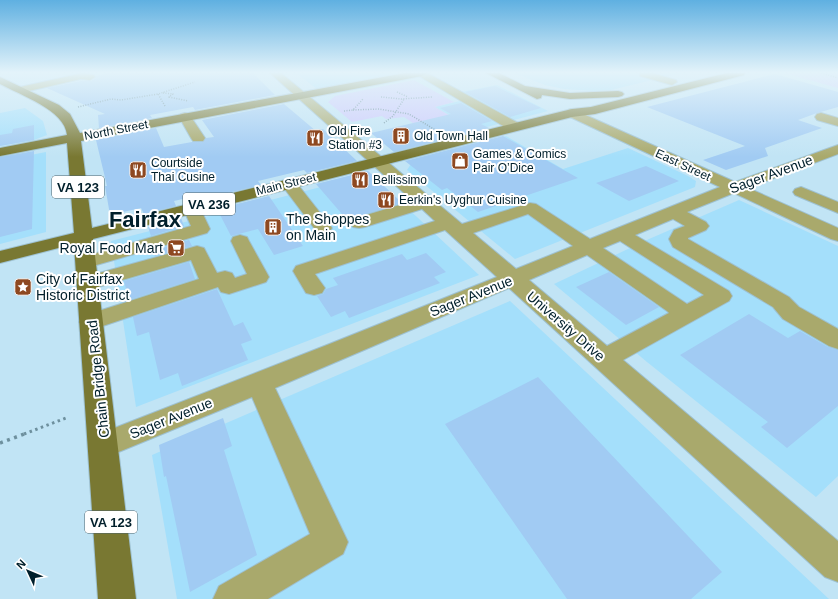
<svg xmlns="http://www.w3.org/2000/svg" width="838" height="599" font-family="Helvetica,sans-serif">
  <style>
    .built { fill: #a4dffb }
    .green { fill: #cdc9fd }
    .building { fill: #a1cbf3 }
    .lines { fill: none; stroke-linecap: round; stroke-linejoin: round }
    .minor-casing { stroke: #9ec1d1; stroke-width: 2 }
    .major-casing { stroke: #9ec1d1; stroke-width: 2 }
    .path-far2 { stroke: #6e909e; stroke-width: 1.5; stroke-dasharray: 1 1.5; stroke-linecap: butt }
    .path-far1 { stroke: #6e909e; stroke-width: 3; stroke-dasharray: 2.5 3.5; stroke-linecap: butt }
    .path { stroke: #6e909e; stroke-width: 3.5; stroke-dasharray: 3 4.5; stroke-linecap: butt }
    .minor { fill: #a9a96c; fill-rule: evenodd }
    .major { fill: #797832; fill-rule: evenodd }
    .labels { text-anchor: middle; stroke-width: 4; stroke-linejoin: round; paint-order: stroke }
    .far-street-label { font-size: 12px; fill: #001f2b; stroke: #fff }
    .far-poi-label { font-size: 12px; fill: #001f2b; stroke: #fff; text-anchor: start }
    .shield { fill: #fff; stroke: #4c626b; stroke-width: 1 }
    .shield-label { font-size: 13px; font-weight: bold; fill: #001f2b }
    .street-label { font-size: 14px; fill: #001f2b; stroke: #fff }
    .poi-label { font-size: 14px; fill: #001f2b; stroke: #fff; text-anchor: start }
    .town-label { font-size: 22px; font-weight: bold; fill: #001f2b; stroke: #fff }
  </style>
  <rect width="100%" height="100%" fill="#c1e4f5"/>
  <path class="built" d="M296,73H402L317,89Z
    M514,73H681L611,90L593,91L564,89L545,85Z
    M497,85L548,111L475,130L435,107L472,98L461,92Z
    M25,108L43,121L47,135L34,140L0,146V113Z
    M506,136L563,169L628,148L688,176L696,181L695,187L515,259L407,170L413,161Z
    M46,152V232L0,244V161Z
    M371,174L479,275L136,407L111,241Z
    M739,200L838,246V476L816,497L647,362L554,284L649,239Z
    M510,301L829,599H177L152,455Z"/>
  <path class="green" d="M784,73H838V88Z
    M414,80L454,102L435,107L452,117L413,123L404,117L386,119L382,116L352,122L328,102L335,96Z"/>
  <path class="building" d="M108,73H253L275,95L195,110L193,107L150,115L152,118L99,128L98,115L105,114L47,88L81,81H91L96,78V76Z
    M775,74L838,92V107L817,113L798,120L822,128L765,148L768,156L726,170L703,160L745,146L647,107Z
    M495,86L541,108L510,117L465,92Z
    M461,103L492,121L481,124L489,128L394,152L371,133L451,114L440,108Z
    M284,104L316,131L323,129L357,161L307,173L304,170L258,181L261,185L211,197L209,193L174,201L176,206L144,214L141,208L110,215L105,186H107L96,140L156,128L164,147L192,142H203L206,138L214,137L202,120Z
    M34,125V140L0,146V135L12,133L13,129Z
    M503,136L578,178L478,212L447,188L442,190L405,161Z
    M34,151L32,229L0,237V157Z
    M646,166L679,181L629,201L596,183Z
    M368,171L402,203L353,218L348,221L316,184Z
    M269,196L303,246L274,255L258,229L231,236L217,209Z
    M181,218L184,226L151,236L148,227Z
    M189,240L192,246L155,256L154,254H156L155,250Z
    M426,253L446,272L434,277L440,283L349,318L345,311L331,317L317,296L323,294L326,289L338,285L333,278L402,254L407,260Z
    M189,262L195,279L129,300L124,281Z
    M609,272L659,307L626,325L576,287Z
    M217,289L234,326L243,322L252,340L241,344L248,360L182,386L178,373L160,380L149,332L137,336L133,317Z
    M749,314L788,338L800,331L828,347L838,350V406L787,448L761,427L768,422L680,355Z
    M538,377L722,572L691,599H567L445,424Z
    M223,418L232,446L224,450L257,555L190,592L166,476L164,477L159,445Z"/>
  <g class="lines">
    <defs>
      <path id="minor" d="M83,73L94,75L95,77L90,80L81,79L20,93L14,90L20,87Z
        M270,73H281L462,224L530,203L536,204L590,239L720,187L568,116L566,113L568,110L572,109L735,182L838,145V154L748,188L838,228V241L831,239L734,193L687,212L706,222L709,226L706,230L688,238V239L789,297L799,307L838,329V349L829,346L783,319L773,307L673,247L669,239L674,230L685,226L673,219L635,235L729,291L732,296L729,301L623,360L838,541V582L825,577L509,288L275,388L348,542L343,554L268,599H213L219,586L310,534L252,397L104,458L94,454L89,445L94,436L327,345L497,277L445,230L315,274L325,288L322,293L314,295L306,293L293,271L296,266L435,221L422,209L365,227L359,228L353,227L350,223L353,219L413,201ZM528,214L573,246L516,269L473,233ZM620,241L704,295L687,304L603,248ZM587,255L667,311L669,313L607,346L529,280Z
        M414,73H427L520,124L522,127L520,130H510Z
        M640,73H652L676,80L677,82L672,85L640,76Z
        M185,113L189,114L205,138L203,141H193L191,138L179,117L181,114Z
        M821,113L838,118V126L817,120L815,117L817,114Z
        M289,179L295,181L329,224L332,228L329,232L323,233L317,232L281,184L283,181Z
        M801,187L838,202V213L795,195L793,192L795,189Z
        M192,203L198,204L210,229L207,233L86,268L79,266L76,262L79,258L191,226L183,208L186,204Z
        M240,235L247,237L249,241L269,277L266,282L229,294L221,292L218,287L91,330L83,328L79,322L83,316L199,279L191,260L88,290L81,288L77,283L81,278L197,246L204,248L217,273L225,271L232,273L235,278L247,274L231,241L233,237Z"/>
      <path id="major" d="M405,73H427L422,76L81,141L92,228L572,109L591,107L727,73H745L744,75L595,114L572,117L93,239L136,599H98L74,244L0,263V251L74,233L67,143L0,156V148L67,135C65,110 20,95 0,84V77L59,105L70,114L80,133Z
        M486,73H499L525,86L570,93L618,91L622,92L624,94L622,96L618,97L570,99L542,95L541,98L537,99Z"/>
    </defs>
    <use href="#minor" class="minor-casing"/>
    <use href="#major" class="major-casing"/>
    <path class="path-far2" d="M821,73L838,78
      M397,92L408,97
      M163,93L173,94L169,97L188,101
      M381,97L401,99L432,97
      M165,106L158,94L195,82
      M78,107L111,99L121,100L158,94
      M353,110L379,109L409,114L437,131
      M344,111L353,110L363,99
      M384,123L393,116L404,99"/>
    <path class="path-far1" d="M24,434L66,418"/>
    <path class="path" d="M0,443L27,433"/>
    <use href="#minor" class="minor"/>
    <use href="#major" class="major"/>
  </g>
  <linearGradient id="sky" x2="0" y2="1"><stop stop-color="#5fb0e1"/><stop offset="0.46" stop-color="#e3f3fa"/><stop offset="1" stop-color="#e3f3fa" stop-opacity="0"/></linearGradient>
  <rect width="838" height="157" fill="url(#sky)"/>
  <defs>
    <symbol id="building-square" viewBox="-11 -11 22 22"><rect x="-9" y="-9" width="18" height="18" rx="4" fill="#8e4820" stroke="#fff"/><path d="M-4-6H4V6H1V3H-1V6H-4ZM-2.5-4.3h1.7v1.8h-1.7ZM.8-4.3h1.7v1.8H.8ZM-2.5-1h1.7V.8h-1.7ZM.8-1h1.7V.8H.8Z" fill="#fff"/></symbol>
    <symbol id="restaurant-square" viewBox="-11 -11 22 22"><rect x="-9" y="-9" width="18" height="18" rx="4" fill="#8e4820" stroke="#fff"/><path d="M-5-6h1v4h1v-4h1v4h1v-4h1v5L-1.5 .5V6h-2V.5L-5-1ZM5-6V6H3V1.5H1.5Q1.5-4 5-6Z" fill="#fff"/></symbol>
    <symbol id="shop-square" viewBox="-11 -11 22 22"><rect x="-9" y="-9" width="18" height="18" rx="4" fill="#8e4820" stroke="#fff"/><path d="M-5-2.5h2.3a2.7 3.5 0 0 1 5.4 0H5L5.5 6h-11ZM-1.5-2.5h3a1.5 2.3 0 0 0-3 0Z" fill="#fff"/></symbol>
    <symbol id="supermarket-square" viewBox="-11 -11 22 22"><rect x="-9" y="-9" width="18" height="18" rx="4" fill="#8e4820" stroke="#fff"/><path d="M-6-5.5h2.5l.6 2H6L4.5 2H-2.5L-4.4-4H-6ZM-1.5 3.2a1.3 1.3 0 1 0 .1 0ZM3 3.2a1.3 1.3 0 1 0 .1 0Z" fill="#fff"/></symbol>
    <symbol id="sight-square" viewBox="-11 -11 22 22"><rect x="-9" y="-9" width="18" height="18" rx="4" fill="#8e4820" stroke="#fff"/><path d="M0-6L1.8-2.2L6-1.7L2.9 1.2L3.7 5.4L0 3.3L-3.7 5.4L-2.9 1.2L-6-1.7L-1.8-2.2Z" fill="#fff"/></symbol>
  </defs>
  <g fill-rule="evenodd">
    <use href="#building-square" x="391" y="126" width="20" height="20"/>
    <use href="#restaurant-square" x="305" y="128" width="20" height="20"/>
    <use href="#shop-square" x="450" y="151" width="20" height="20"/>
    <use href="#restaurant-square" x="128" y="160" width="20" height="20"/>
    <use href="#restaurant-square" x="350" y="170" width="20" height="20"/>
    <use href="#restaurant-square" x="376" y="190" width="20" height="20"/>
    <use href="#building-square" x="263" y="217" width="20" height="20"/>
    <use href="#supermarket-square" x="166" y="238" width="20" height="20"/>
    <use href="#sight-square" x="13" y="277" width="20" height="20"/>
  </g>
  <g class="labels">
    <g class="far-street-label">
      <text transform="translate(116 130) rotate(-11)" y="4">North Street</text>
      <text transform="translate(683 165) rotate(25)" y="4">East Street</text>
      <text transform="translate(286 184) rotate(-14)" y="4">Main Street</text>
    </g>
    <g class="far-poi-label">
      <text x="328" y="135">Old Fire<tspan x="328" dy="14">Station #3</tspan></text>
      <text x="414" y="140">Old Town Hall</text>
      <text x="473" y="158">Games &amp; Comics<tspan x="473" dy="14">Pair O’Dice</tspan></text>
      <text x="151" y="167">Courtside<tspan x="151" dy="14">Thai Cusine</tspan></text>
      <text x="373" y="184">Bellissimo</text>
      <text x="399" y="204">Eerkin's Uyghur Cuisine</text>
    </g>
    <g class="shield">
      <rect x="52" y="176" width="52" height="22" rx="3"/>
      <rect x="183" y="193" width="52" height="22" rx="3"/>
      <rect x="85" y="511" width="52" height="22" rx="3"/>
    </g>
    <g class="shield-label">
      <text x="78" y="192">VA 123</text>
      <text x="209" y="209">VA 236</text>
      <text x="111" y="527">VA 123</text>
    </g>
    <g class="street-label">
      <text transform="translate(771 174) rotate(-20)" y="5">Sager Avenue</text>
      <text transform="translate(471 296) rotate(-22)" y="5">Sager Avenue</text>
      <text transform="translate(566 326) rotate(41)" y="5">University Drive</text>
      <text transform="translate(98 379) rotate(-96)" y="5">Chain Bridge Road</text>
      <text transform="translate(171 418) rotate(-22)" y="5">Sager Avenue</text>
    </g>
    <g class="poi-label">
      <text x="286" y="224">The Shoppes<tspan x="286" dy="16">on Main</tspan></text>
      <text x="163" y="253" text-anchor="end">Royal Food Mart</text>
      <text x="36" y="284">City of Fairfax<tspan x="36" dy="16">Historic District</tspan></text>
    </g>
    <g class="town-label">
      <text x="145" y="227">Fairfax</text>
    </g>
  </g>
  <g transform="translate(28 571) rotate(314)" stroke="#ffffff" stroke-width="3" paint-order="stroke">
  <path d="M0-3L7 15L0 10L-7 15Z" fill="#001f2b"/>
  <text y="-6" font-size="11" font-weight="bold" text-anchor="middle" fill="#001f2b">N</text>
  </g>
</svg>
